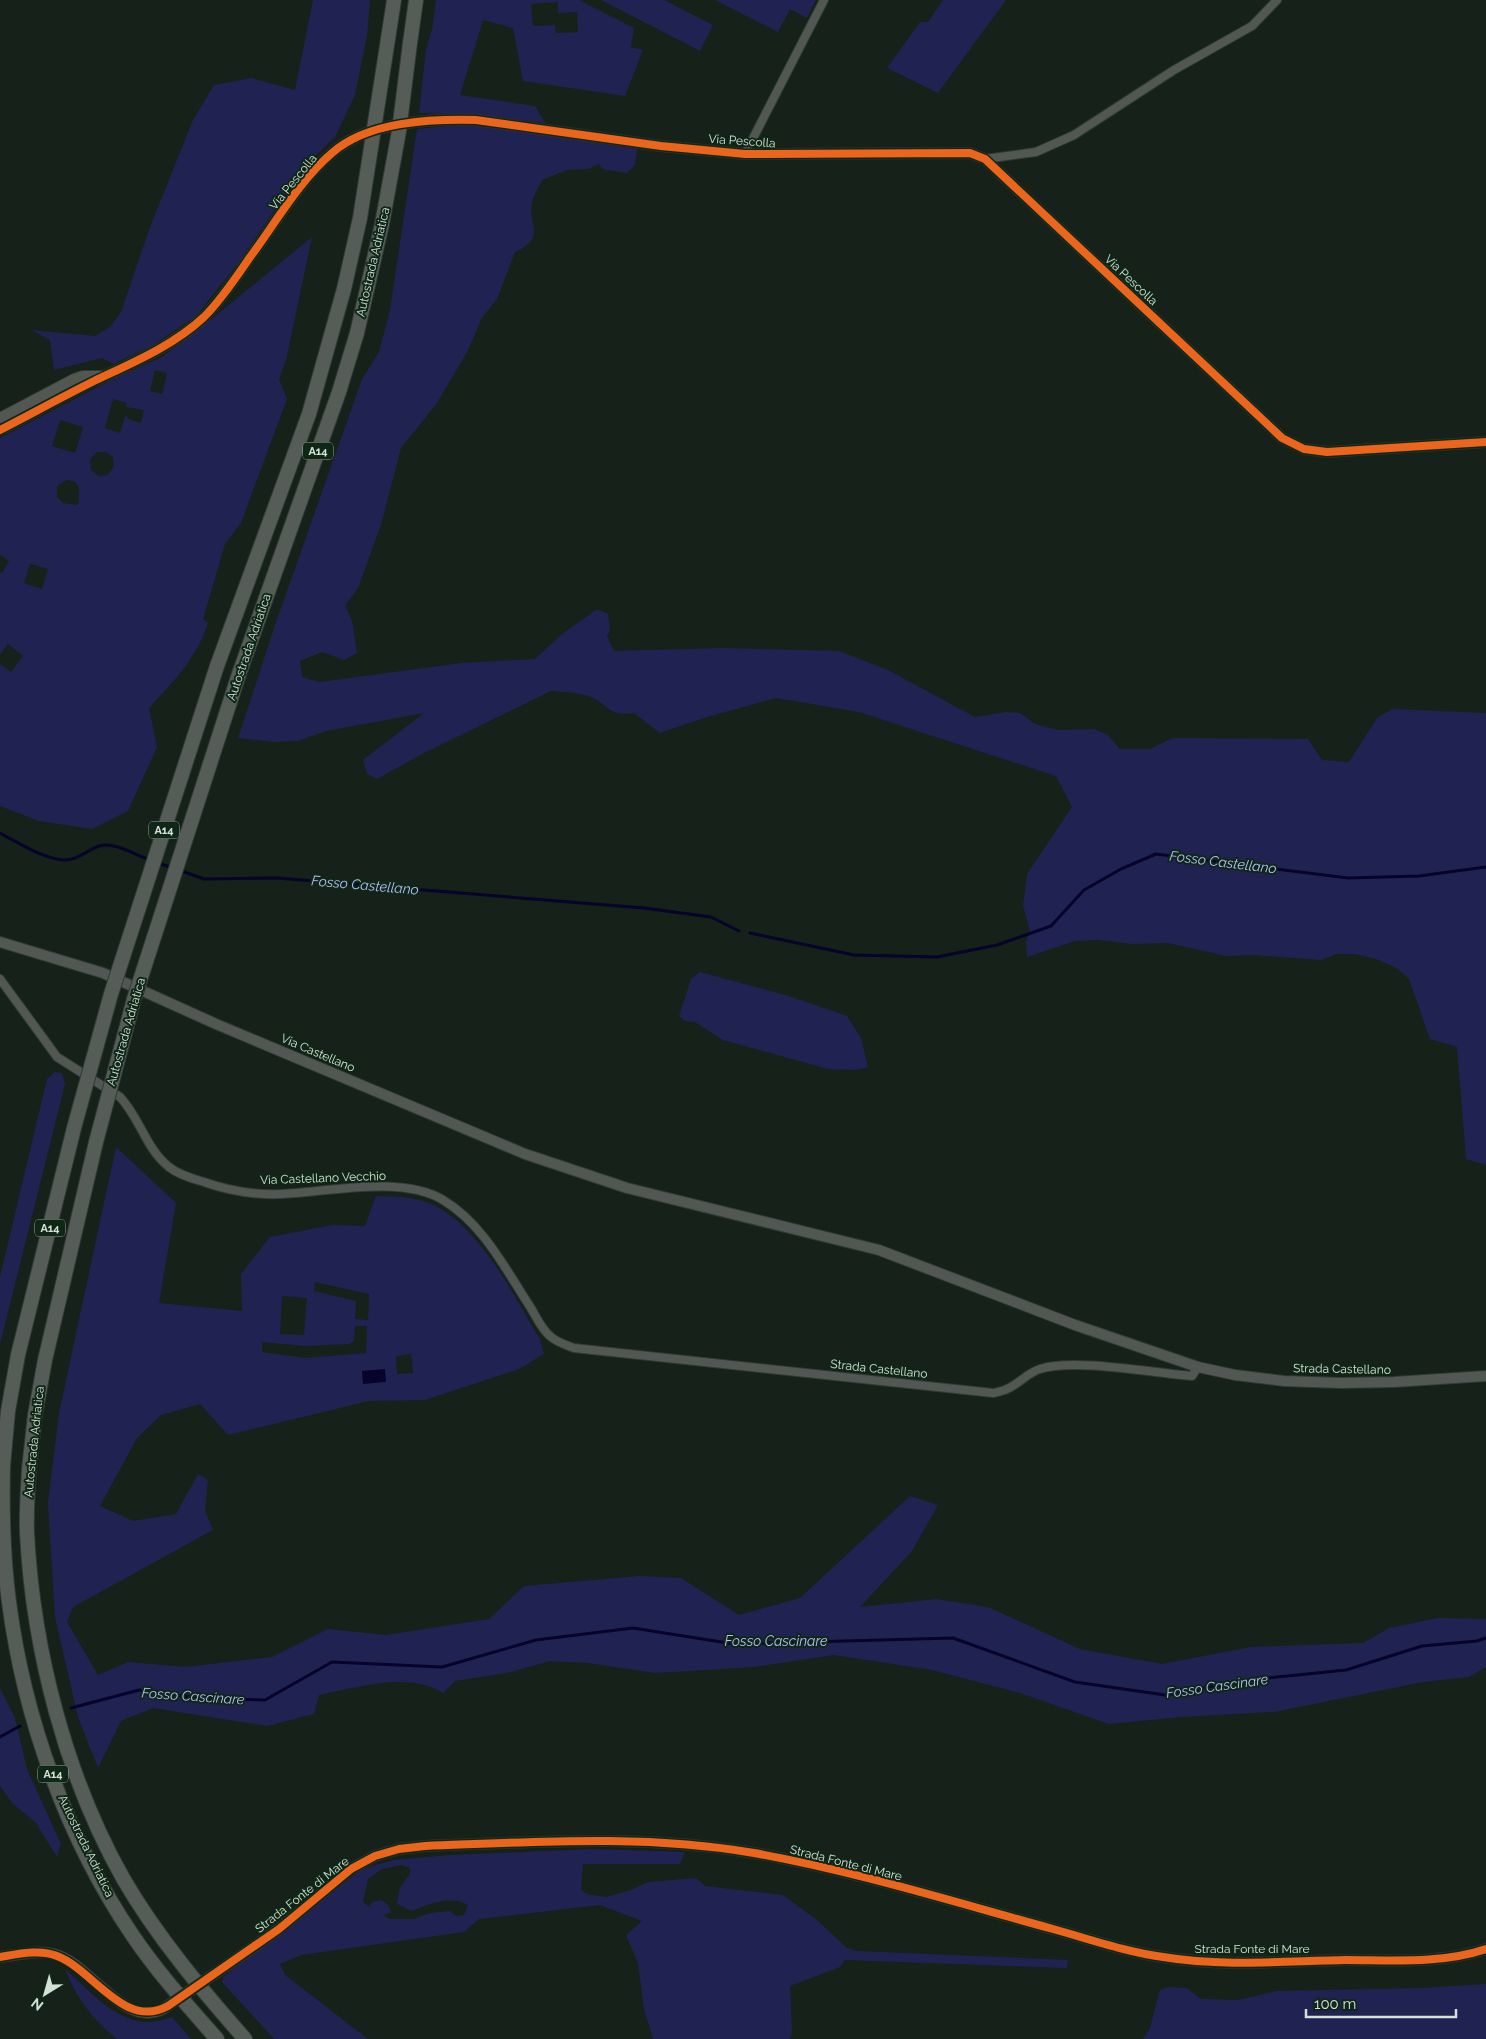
<svg xmlns="http://www.w3.org/2000/svg" width="1486" height="2039" font-family="Raleway,sans-serif">
  <style>
    .green { fill: #202352; fill-rule: evenodd }
    .water { fill: #07032b }
    .lines { fill: none; stroke-linecap: round; stroke-linejoin: round }
    .stream { stroke: #07032b; stroke-width: 3 }
    .minor-casing { stroke: #303b34; stroke-width: 10 }
    .tertiary-casing { stroke: #303b34; stroke-width: 12 }
    .motorway-casing { stroke: #303b34; stroke-width: 16 }
    .minor { stroke: #525754; stroke-width: 8 }
    .tertiary { stroke: #525754; stroke-width: 10 }
    .motorway { stroke: #565d59; stroke-width: 14 }
    .tertiary-bridge-casing { stroke: #303b34; stroke-width: 12; stroke-linecap: butt }
    .motorway-bridge-casing { stroke: #303b34; stroke-width: 16; stroke-linecap: butt }
    .tertiary-bridge { stroke: #525754; stroke-width: 10 }
    .motorway-bridge { stroke: #565d59; stroke-width: 14 }
    .cycleway-casing { stroke: #0f2717; stroke-width: 11 }
    .cycleway { stroke: #eb651d; stroke-width: 8 }
    .labels { text-anchor: middle; stroke-width: 4; stroke-linejoin: round; paint-order: stroke }
    .shield { fill: #0f2717; stroke: #98a99d; stroke-width: 1 }
    .shield-label { font-size: 11px; font-weight: bold; fill: #d3e1d6 }
    .street-label { font-size: 12px; fill: #d3e1d6; stroke: #0f2717 }
    .water-label { font-size: 14px; font-style: italic; fill: #b6bffb; stroke: #0f2717 }
  </style>
  <rect width="100%" height="100%" fill="#152119"/>
  <path class="green" d="M313,0H370L367,36L355,95L335,137L303,168L239,262L196,316L150,347L113,364L102,358L54,370L50,340L31,330L95,336L110,327L121,312L150,227L193,120L214,85L251,78L295,90Z
    M436,0H579L634,28L631,47L643,50L625,96L523,81L513,28L483,20L460,95L535,106L545,123L477,115L419,113L426,49L432,29ZM558,2V13L577,12L578,32L556,33L555,25L533,26L531,4Z
    M601,0H664L713,25L700,51Z
    M715,0H816L807,18L790,9L778,32Z
    M943,0H1006L938,93L887,68L920,22H928Z
    M459,125L485,126L637,149L635,165L627,173L602,169L599,164L588,169L567,170L542,180C539,187 534,194 532,202C527,224 548,237 515,252L497,299L482,318L467,352L437,403L401,448L381,525L358,588L345,606L352,620L357,653L344,660L322,652L300,661L302,677L320,682L461,663L535,659L562,634L597,609L608,614L610,631L607,636L614,651L721,648L839,651L888,670L975,717L1006,712L1020,713L1035,724L1058,730L1094,729L1108,735L1120,749H1150L1172,738L1308,739L1322,760L1349,762L1377,718L1392,709L1486,713V1165L1466,1159L1457,1047L1430,1039L1409,979L1398,969L1379,960L1355,954H1336L1322,960L1253,955L1226,956L1168,943L1133,944L1098,940L1075,941L1027,957L1026,943L1030,930L1023,906L1027,874L1072,807L1056,776L859,712L776,698L707,717L660,733L634,713C605,716 612,706 591,697C578,692 564,692 551,691L422,754L377,779L367,774L363,760L424,713L326,731L298,741L274,742L238,738L276,622L362,379L379,352L390,310L417,129Z
    M312,237L286,360L279,379L287,399L241,523L225,544L203,619L208,623C197,658 173,682 149,708L157,747L128,811L92,829L39,821L0,806V664L11,672L23,656L8,644L0,655V572L2,573L9,561L0,555V438L117,377L162,357L209,321ZM155,370L167,373L162,394L150,391ZM113,399L127,403L126,407L144,410L141,423L128,419V417L125,416L120,433L105,428ZM60,420L83,427L75,453L52,446ZM97,452H106L113,457L114,466L108,475L99,476L91,470L90,459ZM66,480L74,481L79,487V502L77,505L63,503L57,497V486ZM30,564L48,569L42,589L24,583Z
    M700,972L789,996L847,1016L861,1038L868,1067L856,1070L828,1069L723,1040L695,1022L685,1021L679,1016L691,979Z
    M55,1072L62,1073L65,1084L0,1344V1277L47,1079Z
    M116,1147L176,1203L159,1303L242,1311L241,1274L270,1237L332,1225L365,1226L376,1196C389,1197 402,1196 415,1199C473,1210 511,1292 540,1339L544,1354L519,1369L425,1400L369,1401L228,1435L200,1404L161,1415L137,1438L100,1506L133,1521L176,1514L198,1474L208,1480L205,1510L213,1530L73,1607L67,1622L98,1675L128,1662L186,1667L272,1657L328,1629L386,1635L489,1619L524,1586L639,1576L681,1578L739,1615L800,1598L910,1496L938,1505L912,1551L860,1607L936,1599L988,1607L1080,1649L1162,1664L1251,1647L1363,1643L1389,1628L1437,1618L1486,1619V1667L1469,1677L1423,1682L1274,1712L1181,1717L1109,1724L1020,1693L932,1670L834,1655L754,1667L655,1673L588,1663L550,1661L507,1673L455,1681L443,1693C408,1671 357,1688 319,1695L314,1714L267,1726L153,1708L121,1721L98,1768L78,1717L55,1617L48,1503L59,1413ZM315,1282L369,1294L368,1320L355,1319L356,1301L314,1291ZM282,1296L307,1298L304,1335L280,1334ZM355,1326H367L366,1353L306,1358L262,1352V1342L306,1346L349,1344L354,1341ZM411,1354L413,1373L397,1374L396,1356Z
    M0,1688L15,1718L27,1769L61,1844L57,1857L36,1823L13,1804L0,1786Z
    M593,1849L685,1852L680,1864H583L581,1889L586,1894L606,1897L631,1890L648,1882L696,1878L705,1886L783,1895L817,1920L847,1948L857,1951L1068,1960L1067,1968L845,1960L840,1967L790,1986L792,2032L790,2039H653L644,2009L638,1963L626,1935L642,1921L600,1905L479,1919L464,1932L301,1955L280,1964L285,1975L368,2039H274L222,1982L223,1977L362,1869L393,1860L450,1855ZM402,1865L410,1868V1874L400,1887L397,1904L412,1911C428,1904 452,1895 468,1905L464,1915L456,1916L450,1911L430,1913L413,1919H389L384,1915L391,1912L388,1905L382,1900L372,1902L369,1907L363,1902L368,1879L382,1869Z
    M65,1969C88,1989 116,2023 149,2022C157,2022 165,2019 172,2017L191,2039H117C93,2020 76,1998 65,1969Z
    M1486,1984V2039H1143L1150,2028L1160,1990L1169,1987L1187,1988L1201,1999L1238,2000L1276,1991L1422,1988Z"/>
  <path class="water" d="M385,1369L386,1382L363,1384L362,1371Z"/>
  <g class="lines">
    <path class="stream" d="M0,833C19,843 42,858 63,860C77,861 87,850 99,846C114,841 135,855 150,860
      M158,863L173,868
      M179,870L204,879L277,878L644,908L711,917L739,931
      M750,933L854,955L937,957L997,945L1051,926L1084,890L1121,869L1156,854L1348,878L1419,876L1486,867
      M71,1708L139,1690L197,1698L265,1700L332,1662L442,1667L536,1640L633,1628L734,1644L953,1638L1075,1682L1165,1695L1249,1680L1346,1670L1422,1646L1477,1641L1486,1638
      M0,1737L20,1726"/>
    <defs>
      <path id="minor" d="M745,154L824,0
        M985,159L1036,152L1074,135L1174,70L1252,26L1277,0
        M0,979L57,1057L120,1097C140,1118 146,1149 169,1167C179,1175 193,1179 204,1182C229,1191 256,1195 282,1194C328,1192 402,1175 443,1200C482,1223 505,1268 529,1305C535,1314 541,1329 550,1336C556,1342 566,1345 574,1348L993,1393C997,1392 1003,1391 1007,1389C1019,1384 1027,1373 1040,1369C1075,1358 1152,1373 1192,1376L1198,1367"/>
      <path id="tertiary" d="M0,418L74,379L83,376H103
        M0,430C31,414 62,397 94,381C132,363 173,346 204,317C221,300 235,279 248,260C275,224 298,182 332,153C368,121 431,119 476,120L661,146L745,154L970,153L985,159L1282,438L1304,449L1327,452L1486,442
        M0,942L103,973L216,1024L525,1154L627,1188L879,1250L1075,1325L1198,1367L1235,1375L1284,1381L1341,1383L1394,1382L1486,1376
        M0,1957C17,1955 37,1950 54,1954C90,1963 123,2029 163,2009
        M229,1964L279,1929L351,1869L375,1856L399,1849L425,1846C534,1842 645,1834 754,1853C855,1871 954,1902 1053,1929C1089,1939 1126,1952 1163,1957C1223,1967 1286,1961 1346,1960C1392,1960 1442,1964 1486,1949"/>
      <path id="motorway" d="M388,39L394,0
        M410,43L416,0
        M217,666L309,414L344,289L360,218
        M239,674L339,392L357,333L382,224
        M3,1466C2,1511 3,1557 9,1602C24,1718 67,1839 133,1936C158,1973 188,2006 217,2039
        M29,1469C28,1490 26,1512 27,1533C33,1650 66,1778 124,1880C158,1938 201,1989 245,2039"/>
    </defs>
    <use href="#minor" class="minor-casing"/>
    <use href="#tertiary" class="tertiary-casing"/>
    <use href="#motorway" class="motorway-casing"/>
    <use href="#minor" class="minor"/>
    <use href="#tertiary" class="tertiary"/>
    <use href="#motorway" class="motorway"/>
    <defs>
      <path id="tertiary-bridge" d="M163,2009L229,1964"/>
      <path id="motorway-bridge" d="M360,218L388,39
        M382,224L399,131L410,43
        M3,1466L8,1411L18,1355L74,1128L111,994L217,666
        M29,1469L35,1415L45,1360L96,1142L134,999L239,674"/>
    </defs>
    <use href="#tertiary-bridge" class="tertiary-bridge-casing"/>
    <use href="#motorway-bridge" class="motorway-bridge-casing"/>
    <use href="#tertiary-bridge" class="tertiary-bridge"/>
    <use href="#motorway-bridge" class="motorway-bridge"/>
    <defs>
      <path id="cycleway" d="M0,430C31,414 62,397 94,381C132,363 173,346 204,317C221,300 235,279 248,260C275,224 298,182 332,153C368,121 431,119 476,120L661,146L745,154L970,153L985,159L1282,438L1304,449L1327,452L1486,442
        M0,1957C18,1954 40,1949 57,1956C94,1970 124,2030 168,2006L279,1929L351,1869L375,1856L399,1849L425,1846C534,1842 645,1834 754,1853C855,1871 954,1902 1053,1929C1089,1939 1126,1952 1163,1957C1223,1967 1286,1961 1346,1960C1392,1960 1442,1964 1486,1949"/>
    </defs>
    <use href="#cycleway" class="cycleway-casing"/>
    <use href="#cycleway" class="cycleway"/>
  </g>
  <g class="labels">
    <g class="shield">
      <rect x="303" y="442.5" width="30" height="17" rx="4"/>
      <rect x="149" y="821.5" width="30" height="17" rx="4"/>
      <rect x="35" y="1219.5" width="30" height="17" rx="4"/>
      <rect x="38" y="1765.5" width="30" height="17" rx="4"/>
    </g>
    <g class="shield-label">
      <text x="318" y="455">A14</text>
      <text x="164" y="834">A14</text>
      <text x="50" y="1232">A14</text>
      <text x="53" y="1778">A14</text>
    </g>
    <g class="street-label">
      <text transform="translate(742 141) rotate(4)" y="4">Via Pescolla</text>
      <text transform="translate(293 182) rotate(-51)" y="4">Via Pescolla</text>
      <text transform="translate(373 262) rotate(-77)" y="4">Autostrada Adriatica</text>
      <text transform="translate(1131 280) rotate(43)" y="4">Via Pescolla</text>
      <text transform="translate(249 647) rotate(-71)" y="4">Autostrada Adriatica</text>
      <text transform="translate(126 1032) rotate(-74)" y="4">Autostrada Adriatica</text>
      <text transform="translate(318 1053) rotate(23)" y="4">Via Castellano</text>
      <text transform="translate(323 1178) rotate(-2)" y="4">Via Castellano Vecchio</text>
      <text transform="translate(879 1369) rotate(6)" y="4">Strada Castellano</text>
      <text transform="translate(1342 1369) rotate(1)" y="4">Strada Castellano</text>
      <text transform="translate(34 1442) rotate(-84)" y="4">Autostrada Adriatica</text>
      <text transform="translate(86 1846) rotate(64)" y="4">Autostrada Adriatica</text>
      <text transform="translate(846 1863) rotate(14)" y="4">Strada Fonte di Mare</text>
      <text transform="translate(302 1895) rotate(-38)" y="4">Strada Fonte di Mare</text>
      <text x="1252" y="1953">Strada Fonte di Mare</text>
    </g>
    <g class="water-label">
      <text transform="translate(1223 862) rotate(7)" y="5">Fosso Castellano</text>
      <text transform="translate(365 885) rotate(5)" y="5">Fosso Castellano</text>
      <text x="776" y="1646">Fosso Cascinare</text>
      <text transform="translate(1217 1686) rotate(-8)" y="5">Fosso Cascinare</text>
      <text transform="translate(193 1696) rotate(4)" y="5">Fosso Cascinare</text>
    </g>
  </g>
  <g transform="translate(45 1994) rotate(217)" stroke="#0f2717" stroke-width="4" paint-order="stroke">
  <path d="M0-4L9 19L0 12L-9 19Z" fill="#d3e1d6"/>
  <text y="-8" font-size="14" font-weight="bold" text-anchor="middle" fill="#d3e1d6">N</text>
  </g>
  <path d="M1306 2009v8h150v-8" fill="none" stroke="#d3e1d6" stroke-width="2.5"/>
  <text x="1314" y="2009" font-size="15" fill="#d3e1d6" stroke="#0f2717" stroke-width="4" paint-order="stroke">100 m</text>
</svg>
